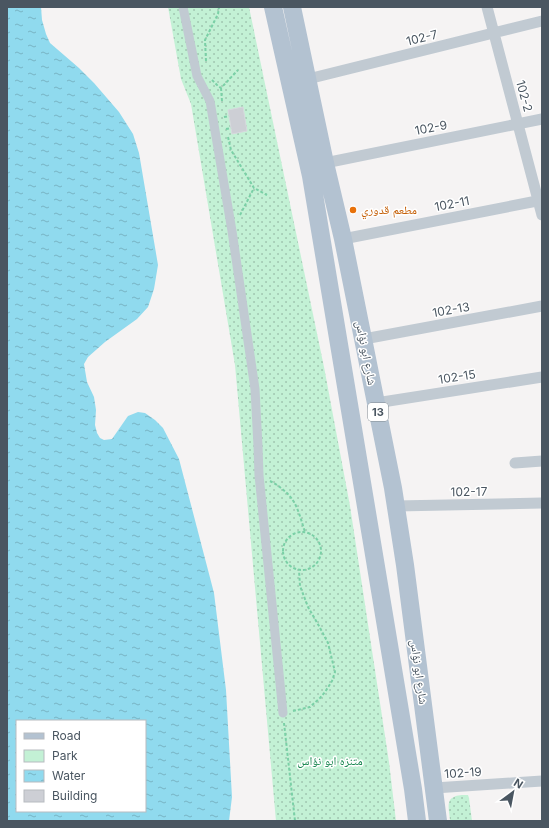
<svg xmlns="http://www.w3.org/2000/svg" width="549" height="828" font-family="Inter,'Noto Naskh Arabic',sans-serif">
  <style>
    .green { fill: url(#green-dots) }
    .water { fill: url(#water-ripples); fill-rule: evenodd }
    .building { fill: #cdcfd5; stroke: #d7d9de }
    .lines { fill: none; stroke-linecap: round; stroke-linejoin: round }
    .path { stroke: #7ad0a6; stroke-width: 2; stroke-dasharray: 3 2; stroke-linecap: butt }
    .pedestrian { stroke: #c1cad2; stroke-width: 9 }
    .minor { stroke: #c1cad2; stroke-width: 11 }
    .primary { stroke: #b3c2d1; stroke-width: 18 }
    .food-dot { fill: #e8710a; stroke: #fff; stroke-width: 1.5 }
    .labels { text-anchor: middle; stroke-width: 3; stroke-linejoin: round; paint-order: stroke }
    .shield { fill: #fff; stroke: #808990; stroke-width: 1 }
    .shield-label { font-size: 11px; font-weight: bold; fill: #4a5661 }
    .street-label { font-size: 12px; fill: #4a5661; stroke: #fff }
    .food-label { font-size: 12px; fill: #c56008; stroke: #fff; text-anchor: start }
    .park-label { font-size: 12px; fill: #17864f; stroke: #fff }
  </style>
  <defs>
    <pattern id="green-dots" width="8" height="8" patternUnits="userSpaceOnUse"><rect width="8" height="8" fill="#c3f1d5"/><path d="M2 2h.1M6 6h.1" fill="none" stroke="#a0c6b0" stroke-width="1.8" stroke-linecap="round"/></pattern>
    <pattern id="water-ripples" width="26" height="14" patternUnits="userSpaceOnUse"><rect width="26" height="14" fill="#90daee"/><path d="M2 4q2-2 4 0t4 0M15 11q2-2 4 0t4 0" fill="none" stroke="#78b4c4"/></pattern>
  </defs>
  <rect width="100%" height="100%" fill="#f5f3f3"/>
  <path class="green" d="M168,7H249L324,367L350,506L389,762L396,821H276L235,365L191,104L181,79Z
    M467,795H468L469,798L472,821H450C450,814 445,800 454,797C457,795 463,795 467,795Z"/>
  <path class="water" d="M7,7H41L42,20L46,34L50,43L79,68L94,83L119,112L133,134L139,153L158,265L154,289L148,307L137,319L105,342L88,357L84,364L87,382L94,397L96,410L95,425L97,433L100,438L104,440L112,439L128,416L138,412L145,413L155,420L163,428L179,459L214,593L226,690L232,797L229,821H7ZM17,721H145V811H17Z"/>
  <path class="building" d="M243,107L247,131L232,134L228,110Z"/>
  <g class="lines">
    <path class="path" d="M206,61L205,40L218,14L219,7
      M212,80L218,86L221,88L238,70
      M221,88L222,101
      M224,117L229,116
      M226,129L231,128
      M228,137L231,150L254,188L267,195
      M240,215L254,188
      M270,481C278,485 287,492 292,499C298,507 302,523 305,532
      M283 551a19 19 0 1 1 38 0a19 19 0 1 1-38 0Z
      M293,711L310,707L320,698L325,692L332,681L335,672L328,643L319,626L308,607L300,586L299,570
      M284,723L295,821"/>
    <path class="pedestrian" d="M183,7L197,76L210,101L232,231L255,389L258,446L259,475L283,713"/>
    <path class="minor" d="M487,7L542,215
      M308,79L542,21
      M325,163L542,119
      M343,239L542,200
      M364,339L542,306
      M376,403L542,377
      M515,463L542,461
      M396,506L542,503
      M434,788L542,781"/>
    <path class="primary" d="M273,7L311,176L413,789L417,821
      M292,7L325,163L343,239L393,488L405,565L438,821"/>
  </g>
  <circle class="food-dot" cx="353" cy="210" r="4"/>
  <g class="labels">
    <rect class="shield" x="368" y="403" width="20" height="18" rx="3"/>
    <g class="shield-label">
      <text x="378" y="416">13</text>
    </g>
    <g class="street-label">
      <text transform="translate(422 38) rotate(-14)" y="4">102-7</text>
      <text transform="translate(524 96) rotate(75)" y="4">102-2</text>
      <text transform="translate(431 128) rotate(-11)" y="4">102-9</text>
      <text transform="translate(452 204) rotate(-11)" y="4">102-11</text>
      <text transform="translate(451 310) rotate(-10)" y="4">102-13</text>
      <text transform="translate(366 353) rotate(79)" y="4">شارع ابو نؤاس</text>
      <text transform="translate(457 377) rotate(-9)" y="4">102-15</text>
      <text transform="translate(469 492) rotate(-1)" y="4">102-17</text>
      <text transform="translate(419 672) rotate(82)" y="4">شارع ابو نؤاس</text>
      <text transform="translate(463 773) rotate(-4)" y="4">102-19</text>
    </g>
    <g class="food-label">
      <text x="361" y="214">مطعم قدوري</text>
    </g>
    <g class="park-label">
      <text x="330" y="765">متنزه ابو نؤاس</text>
    </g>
  </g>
  <rect width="549" height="828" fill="none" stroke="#4a5661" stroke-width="16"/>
  <rect x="16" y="720" width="130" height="92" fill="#ffffff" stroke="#b7bbc0"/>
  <rect x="24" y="733" width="20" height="6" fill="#b3c2d1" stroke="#b7bbc0"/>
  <text x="52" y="740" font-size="12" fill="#4a5661">Road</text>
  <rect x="24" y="750" width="20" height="12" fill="#c3f1d5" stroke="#b7bbc0"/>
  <text x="52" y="760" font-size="12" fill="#4a5661">Park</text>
  <rect x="24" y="770" width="20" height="12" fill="url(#water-ripples)" stroke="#b7bbc0"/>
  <text x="52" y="780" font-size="12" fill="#4a5661">Water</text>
  <rect x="24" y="790" width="20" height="12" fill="#cdcfd5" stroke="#b7bbc0"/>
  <text x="52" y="800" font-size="12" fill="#4a5661">Building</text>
  <g transform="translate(513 792) rotate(32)" stroke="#ffffff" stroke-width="3" paint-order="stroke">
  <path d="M0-3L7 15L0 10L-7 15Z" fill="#4a5661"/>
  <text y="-6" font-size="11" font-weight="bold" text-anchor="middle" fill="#4a5661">N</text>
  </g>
</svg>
